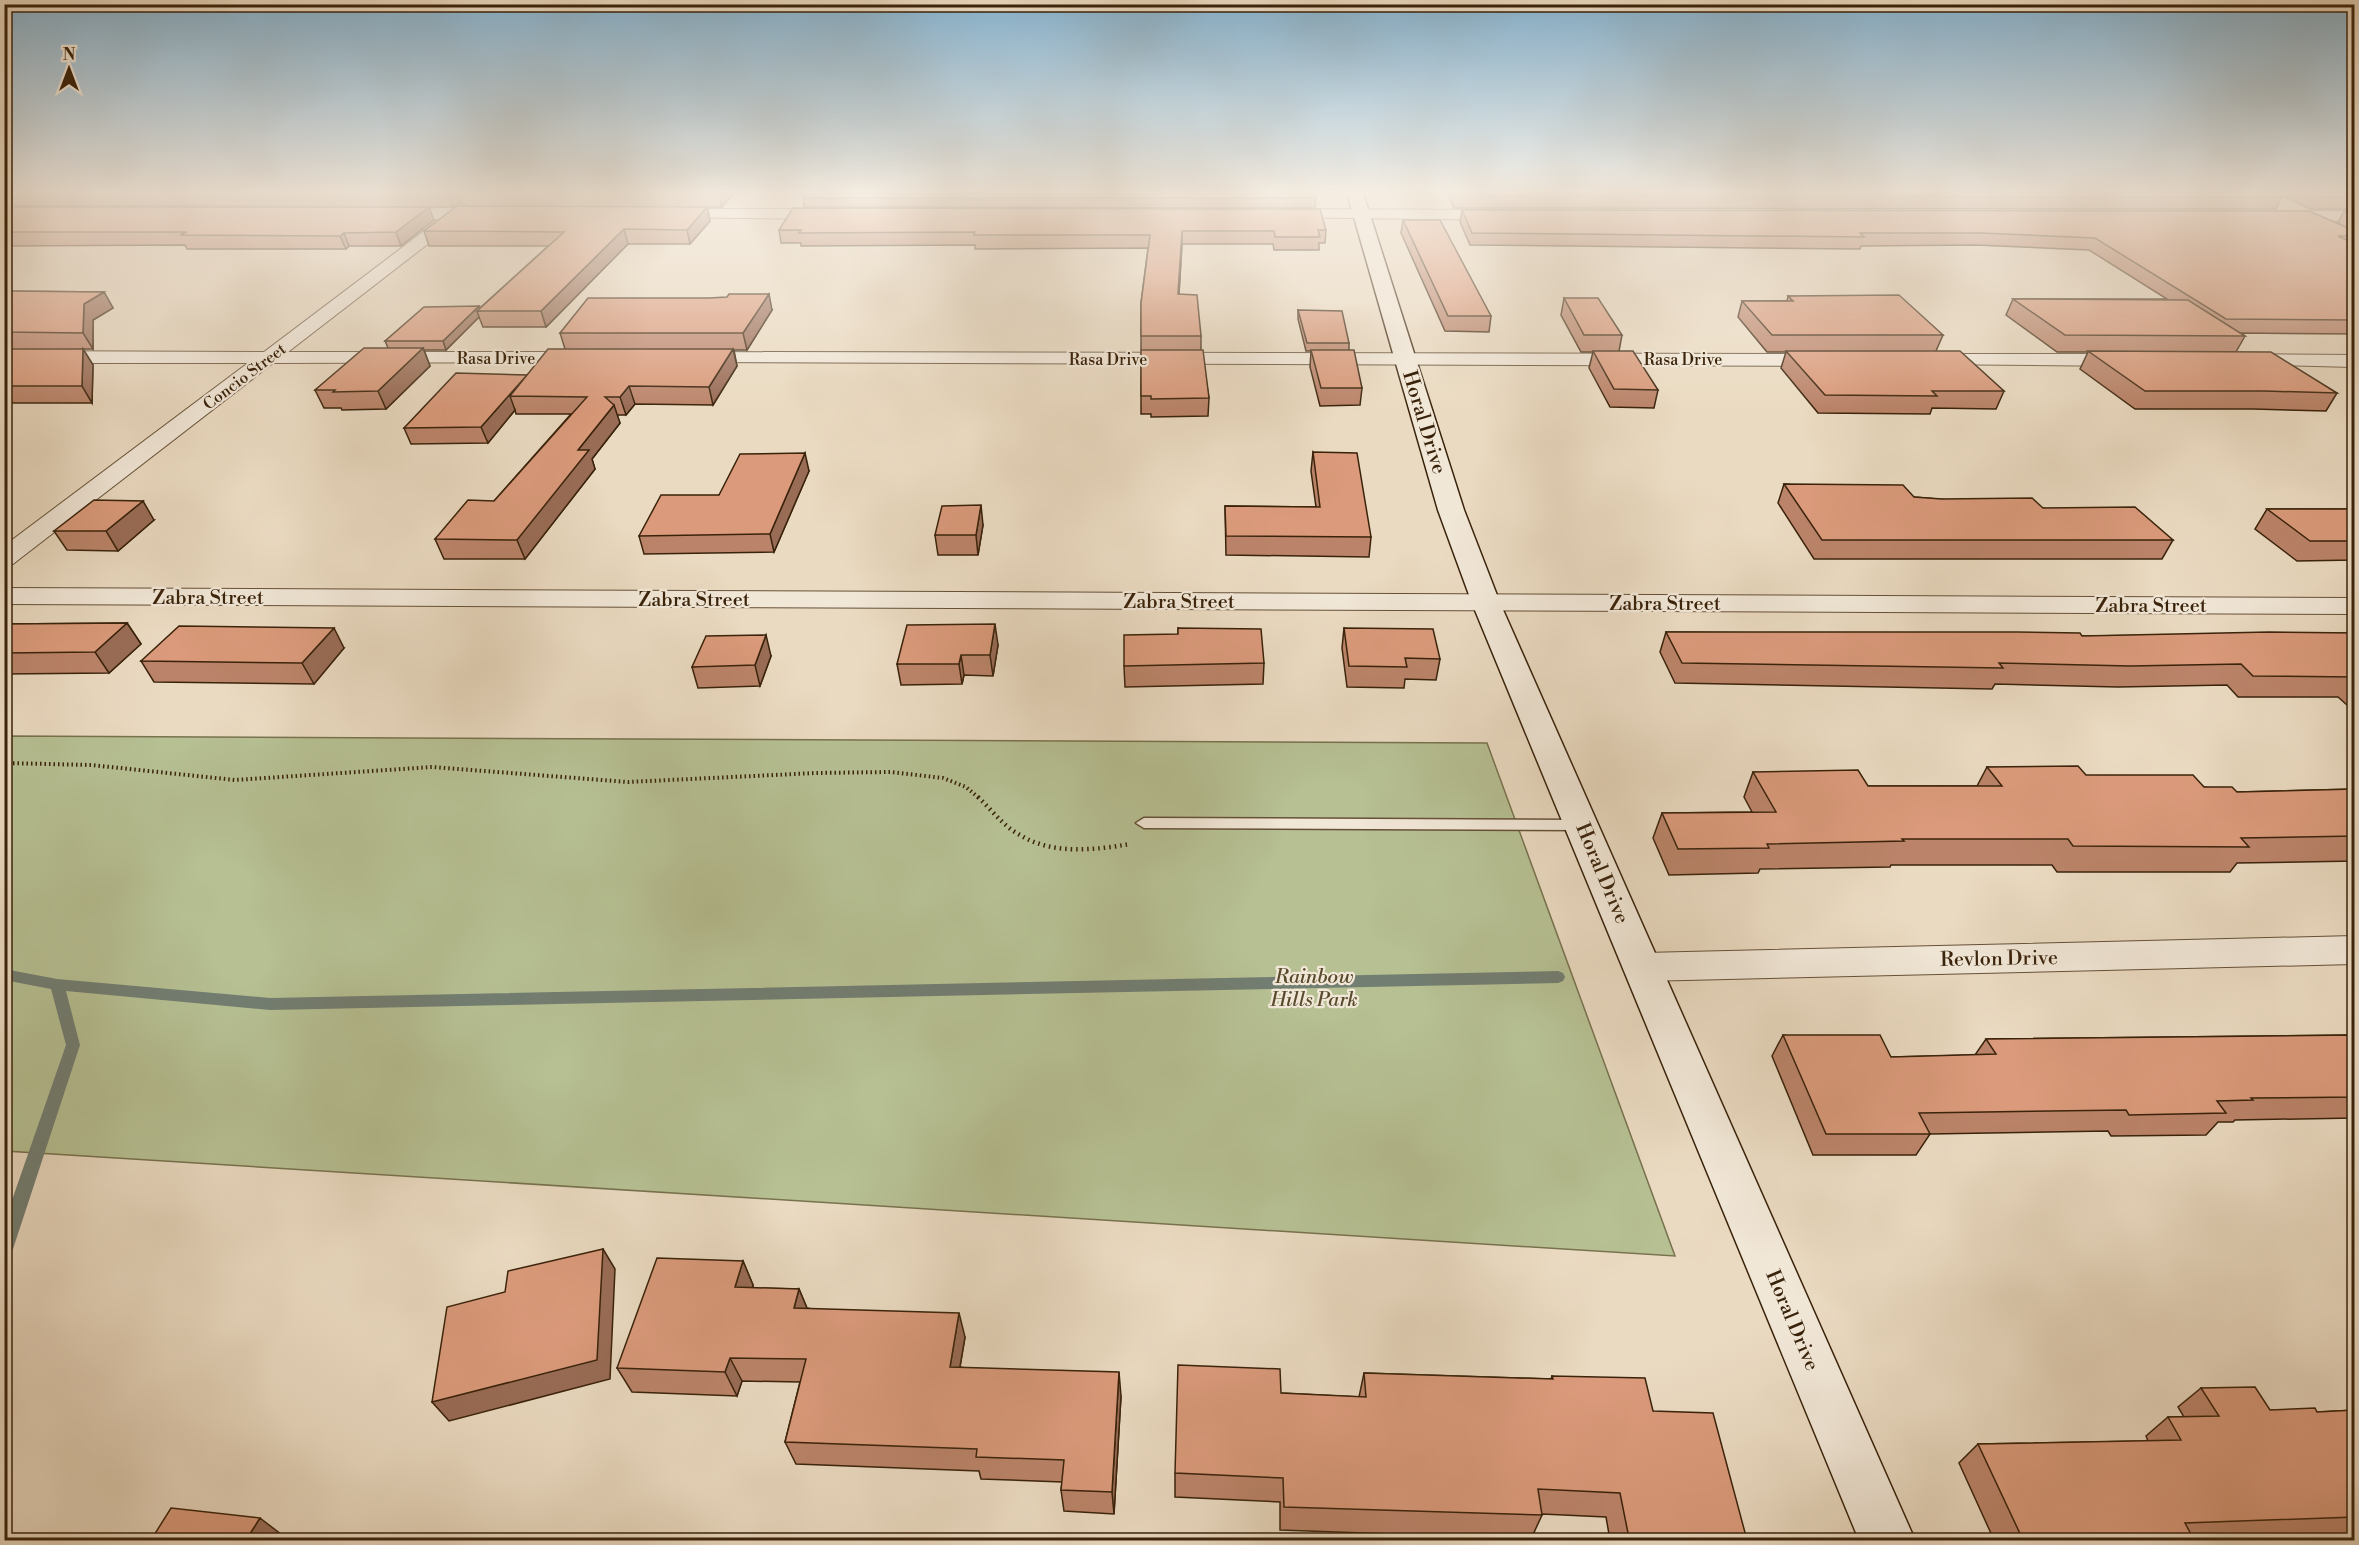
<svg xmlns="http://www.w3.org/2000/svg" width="2359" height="1545" font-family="'Libre Bodoni',serif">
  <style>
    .green { fill: #b6c093; stroke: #78724f; stroke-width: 1.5 }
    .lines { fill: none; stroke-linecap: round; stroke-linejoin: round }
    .stream { fill: #727e72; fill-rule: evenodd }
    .lane-casing { stroke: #665138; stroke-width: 3 }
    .street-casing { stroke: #665138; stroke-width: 2 }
    .secondary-casing { stroke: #3a230b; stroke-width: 3 }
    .path-far1 { stroke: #3a230b; stroke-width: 4; stroke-dasharray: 1.5 3; stroke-linecap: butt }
    .path { stroke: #3a230b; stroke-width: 4.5; stroke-dasharray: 1.5 4; stroke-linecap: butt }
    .lane { fill: #f1e7d7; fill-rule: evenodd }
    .street { fill: #f1e7d7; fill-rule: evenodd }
    .secondary { fill: #f1e7d7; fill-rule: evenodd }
    .wall { fill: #bb846a; stroke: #3a230b; stroke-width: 1.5 }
    .shaded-wall { fill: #996c56; stroke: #3a230b; stroke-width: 1.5 }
    .building { fill: #da9a7b; stroke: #3a230b; stroke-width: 1.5 }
    .labels { text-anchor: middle; stroke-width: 4.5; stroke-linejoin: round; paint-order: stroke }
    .far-street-label { font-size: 16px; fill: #3a230b; stroke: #f1e7d7 }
    .street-label { font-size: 20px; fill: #3a230b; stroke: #f1e7d7 }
    .park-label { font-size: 20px; font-style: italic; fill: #594a2d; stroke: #f1e7d7 }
  </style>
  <rect width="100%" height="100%" fill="#eadac1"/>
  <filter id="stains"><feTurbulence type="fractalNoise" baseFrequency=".00333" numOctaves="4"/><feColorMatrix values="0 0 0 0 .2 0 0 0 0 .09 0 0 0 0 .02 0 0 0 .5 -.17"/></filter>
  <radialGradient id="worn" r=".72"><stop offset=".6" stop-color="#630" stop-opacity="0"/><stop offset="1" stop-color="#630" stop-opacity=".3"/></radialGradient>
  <path class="green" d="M4,736L1487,743L1675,1256L5,1151Z"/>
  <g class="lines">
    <path class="stream" d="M4,969L57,979L270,998L1558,971L1563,973L1565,977L1563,981L1558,983L270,1010L66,991L80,1045L13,1249L10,1255L4,1257V1223L66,1045L51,989L4,980Z"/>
    <defs>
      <path id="lane" d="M1144,818L1582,820L1590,825L1582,830L1144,828L1136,823Z"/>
      <path id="street" d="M459,207L490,209L498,214L490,219H460L288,352H584L591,354L594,358L591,362L273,363L13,564L4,567V546L248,363H4V351L264,352L440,219H389L383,217L381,214L383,211Z
        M665,209H832L840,214L832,219L659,217L657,214Z
        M1280,209L1504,210L1512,215L1504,220L1274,217L1272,214L1274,211Z
        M2276,211H2354V221L2270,219L2268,216Z
        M693,352L1826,354L1833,356L1836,360L1833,364L1826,366L686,362L683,358L686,354Z
        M1926,354H2126L2133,356L2136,360L2133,364L2126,366L1919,364L1916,360L1919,356Z
        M2241,354L2354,355V367L2234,364L2231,360L2234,356Z
        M4,588L2354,598V614L4,604Z
        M2354,936V964L1644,981L1631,977L1626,967L1631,957L1644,953Z"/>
      <path id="secondary" d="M1347,193H1363L1464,510L1500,603L1915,1540H1859L1472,603L1438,510Z"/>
    </defs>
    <use href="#lane" class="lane-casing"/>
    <use href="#street" class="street-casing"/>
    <use href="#secondary" class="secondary-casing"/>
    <path class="path-far1" d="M4,763L91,765L235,780L432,767L628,782L816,773L890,772L943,778L966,787L980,799"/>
    <path class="path" d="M978,797C992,810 1003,826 1020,835C1052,855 1095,850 1130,844"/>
    <use href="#lane" class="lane"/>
    <use href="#street" class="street"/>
    <use href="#secondary" class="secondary"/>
  </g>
  <path class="wall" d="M4,193H734L722,207H707L710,221L690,244H628L546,327H483L479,317L446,350H424L430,366L386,409L342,410L341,408H324L315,390L388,348L385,341L480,308L548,246H429L424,231L468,206L461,203L453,207L4,206Z
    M1448,193H2276L2282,197L2276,209L1454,208Z
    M2277,193H2355V209H2310Z
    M803,198H1316L1315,208L804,207Z
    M4,207L434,220L401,246H349L346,249H187L185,245L4,246Z
    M1462,210L2347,228L2338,223L2344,211H2355V334L2241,333L2245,336L2236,352L2337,393L2326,411L2253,409H2135L2080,369L2088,352H2057L2006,315L2013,299H2167L2089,250L1976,245L1861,246L1860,249L1470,245L1460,222Z
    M1403,220L1491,316L1489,332L1445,331L1401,233Z
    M779,230H1326L1325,243H1319V250H1274L1273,244H1182L1179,294L1201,336V350L1209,398L1208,416L1151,417V414H1141V303L1148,248L975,249V245L801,246V243H781Z
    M4,291L104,292L113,308L93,320V349H83L93,365L92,403H4Z
    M1788,296L1943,335L1936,351L2004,391L1996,409L1932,408L1930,414L1818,413L1781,368L1786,352H1767L1738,317L1742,301H1787Z
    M1564,298L1622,335L1619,351L1658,390L1654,408L1610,407L1589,368L1593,352H1581L1561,315Z
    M772,310L747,350H734L737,366L713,405L635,404L626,415H617L620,423L592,459L595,469L525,559H444L435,539L494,501L571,414H516L515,410L488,443L411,444L404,428L527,375L565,349L560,333Z
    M1298,310L1349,343V350L1362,388L1360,405L1320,406L1310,367L1311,351H1306L1298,319Z
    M1313,452L1371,537L1369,557L1226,555L1225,506L1316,507L1311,471Z
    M809,471L774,552L644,554L639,536L719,495Z
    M1784,484L1914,497L2043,508L2173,540L2162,559H1814L1778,503Z
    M2267,509H2355V560L2297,561L2255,529Z
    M154,520L118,551L67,550L54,531Z
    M983,525L978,555H938L935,535Z
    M127,623L141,644L109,673L4,674V624Z
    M1178,628L1264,663L1263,684L1125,687L1124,666L1178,634Z
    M1344,628L1440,659L1436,680L1405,679L1404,688L1347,687L1342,648Z
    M1666,632L2082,636L2355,633V712L2338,697H2238L2227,685L2118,687L1995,684L1992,689L1675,683L1660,652Z
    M998,645L993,676L964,675L962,684L901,685L897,664Z
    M344,648L314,684L154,682L141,661Z
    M771,656L760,686L698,688L692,667Z
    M1987,767L2204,787L2237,792L2355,789V861L2237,863L2230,872H2057L2052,865H1891L1890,867L1760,869L1758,873L1669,875L1653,838L1662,813L1752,812L1744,797L1753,772L1868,786H1977Z
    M1783,1035L1891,1057L1975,1055L1986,1039L2355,1035V1118L2235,1120L2233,1122H2218L2206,1135L2111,1136L2108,1131L1930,1134L1916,1155H1813L1772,1056Z
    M743,1261L753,1285V1288L799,1289L807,1308L965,1337L960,1367L1121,1396L1114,1514L1064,1511L1061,1490L1062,1482L981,1479L979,1471L796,1464L785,1442L800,1382L742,1381L737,1396L632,1392L617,1368Z
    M1364,1373L1551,1379L1552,1376L1653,1411L1747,1540H1610L1606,1517L1542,1514V1515L1531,1539L1280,1530V1502L1175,1497V1473L1281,1393L1359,1397Z
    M2201,1388L2270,1410L2317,1412L2355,1410V1534L2194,1539V1540H1994L1959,1463L1978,1444L2148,1441L2146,1436L2168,1417H2184L2178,1407Z"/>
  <path class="shaded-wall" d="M450,193H458L461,203L453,207L449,194Z
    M720,193H734L722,207L719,194Z
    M429,207L434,220L401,246L396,232Z
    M707,207L710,221L690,244L687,230Z
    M624,229L628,244L546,327L541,311Z
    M1182,231V244L1178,309V294Z
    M344,233L349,246L346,249L340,236Z
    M104,292L113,308L93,320V349L83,333L84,304Z
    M769,294L772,310L747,350L743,333Z
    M479,306L481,311H477L479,317L446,350L443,341Z
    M423,348L430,366L386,409L378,391Z
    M83,349L93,365L92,403L82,386Z
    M733,349L737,366L713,405L709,387Z
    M527,375L510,396L515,410L488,443L481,427Z
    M629,386L635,404L626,415L620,397Z
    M614,405L620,423L592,459L595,469L525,559L517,540L578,450Z
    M805,453L809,471L774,552L770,534Z
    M143,501L154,520L118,551L106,531Z
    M981,505L983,525L978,555L976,535Z
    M127,623L141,644L109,673L95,652Z
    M995,624L998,645L993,676L990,655Z
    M334,628L344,648L314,684L302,663Z
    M766,635L771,656L760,686L755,665Z
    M961,655L964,675L962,684L959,664Z
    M603,1249L615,1269L610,1379L449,1421L432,1402Z
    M743,1261L753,1285L746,1311L735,1287Z
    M799,1289L809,1313L794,1308Z
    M959,1313L965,1337L956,1390L950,1367Z
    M730,1358L742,1381L737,1396L725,1372Z
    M1119,1372L1121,1396L1114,1514L1112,1492Z
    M260,1518L282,1535L279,1540H246Z"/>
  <path class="building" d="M115,193H450L449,194Z
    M463,193H720L719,194Z
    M806,193H1315L1316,198H803Z
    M1454,193H2276L2282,197L1456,196Z
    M2308,193H2355V197H2316Z
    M457,206L707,207L687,230L624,229L541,311H477L564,232L424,231Z
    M4,207H429L396,232L344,233L340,236L180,235L187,232H4Z
    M793,208L1320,209L1326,230H1318L1320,237H1275L1274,231H1182L1178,294L1197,295L1201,336H1141V303L1150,235H974L975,232L799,233L801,230H779Z
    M1462,210L2309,211L2355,231V236H2338L2355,244V320L2226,319L2095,238L1981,233H1860L1864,237L1472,233Z
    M2344,211H2355V216Z
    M1403,220H1440L1491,316H1448Z
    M4,291H5L104,292L84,304L83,333L4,332Z
    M729,294H769L743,333H560L588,298H709L727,297Z
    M1899,295L1943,335H1772L1742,301H1793L1788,296Z
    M1564,298H1598L1622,335H1584Z
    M2013,299L2188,300L2245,336L2065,335Z
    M479,306L443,341H385L424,307Z
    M1298,310L1342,311L1349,343H1307Z
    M364,348H423L378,391L333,392L335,390H315Z
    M4,349H83L82,386H4Z
    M548,349H733L709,387L629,386L620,397H605L614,405L578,450H589L517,540L435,539L468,500L494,501L587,397L510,396Z
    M1141,350H1203L1209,398L1151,399V396H1141Z
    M1311,350H1354L1362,388H1321Z
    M1593,351H1633L1658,390L1614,389Z
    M1786,351H1960L2004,391H1932L1937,396L1825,395Z
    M2088,351L2271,352L2337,393L2264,391H2145Z
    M456,373L527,375L481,427L404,428Z
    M1313,452L1357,453L1371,537L1226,536L1225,506L1320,507Z
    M805,453L770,534L639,536L661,495H719L740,454Z
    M1784,484L1903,485L1914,497L1942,499L2032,498L2043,508L2135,507L2173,540H1822Z
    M94,500L143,501L106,531H54Z
    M981,505L976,535H935L942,506Z
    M2267,509H2355V541H2310Z
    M127,623L95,652L4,653V624Z
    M995,624L990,655H961L959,664H897L907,625Z
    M179,626L334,628L302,663L141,661Z
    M1178,628L1261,629L1264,663L1124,666V635L1178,634Z
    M1344,628L1433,629L1440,659L1405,658L1407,667L1349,666Z
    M1666,632H2017L2080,633L2082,636L2269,632L2355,633V677L2253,676L2241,664L2130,666L1999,663L2003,668L1682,663Z
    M766,635L755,665L692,667L706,636Z
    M2078,766L2086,775H2193L2204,787H2232L2237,792L2355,789V836L2241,838L2249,847L2073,846L2068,839H1902L1904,841L1767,844L1769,848L1678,849L1662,813L1776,812L1753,772L1858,770L1868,786H2002L1987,767Z
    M1783,1035H1880L1891,1057L1996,1054L1986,1039L2355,1035V1097L2251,1098L2253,1100L2217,1101L2226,1113L2129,1115L2126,1110L1919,1113L1930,1134H1826Z
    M603,1249L597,1360L432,1402L447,1307L505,1292L508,1271Z
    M657,1258L743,1261L735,1287L799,1289L794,1308L959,1313L950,1367L1119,1372L1112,1492L1061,1490L1064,1460L976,1457L977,1449L785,1442L806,1359L730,1358L725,1372L617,1368Z
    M1178,1365L1280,1369L1281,1393L1366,1397L1364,1373L1553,1379L1552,1376L1645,1378L1653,1411L1713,1413L1747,1540H1707L1629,1538L1620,1493L1538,1489L1542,1515L1284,1507L1283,1478L1175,1473Z
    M2255,1387L2270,1410L2315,1408L2317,1412L2355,1410V1517L2185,1523L2194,1540H2023L1978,1444L2181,1440L2168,1417L2219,1416L2201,1388Z
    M171,1508L260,1518L246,1540H151Z"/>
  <linearGradient id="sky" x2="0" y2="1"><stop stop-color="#88b6d4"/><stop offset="0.47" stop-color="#f6eee3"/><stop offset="1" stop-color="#f6eee3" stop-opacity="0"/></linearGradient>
  <rect width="2359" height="409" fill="url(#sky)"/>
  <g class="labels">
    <g class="far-street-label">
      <text x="496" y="364">Rasa Drive</text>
      <text x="1108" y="365">Rasa Drive</text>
      <text x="1683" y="365">Rasa Drive</text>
      <text transform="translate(244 376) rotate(-37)" y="6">Concio Street</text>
    </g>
    <g class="street-label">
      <text transform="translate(1425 422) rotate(73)" y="7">Horal Drive</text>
      <text x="208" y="604">Zabra Street</text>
      <text x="694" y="606">Zabra Street</text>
      <text x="1179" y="608">Zabra Street</text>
      <text x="1665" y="610">Zabra Street</text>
      <text x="2151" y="612">Zabra Street</text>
      <text transform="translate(1603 873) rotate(67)" y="7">Horal Drive</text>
      <text transform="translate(1999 958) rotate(-1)" y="7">Revlon Drive</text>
      <text transform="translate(1793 1320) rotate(67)" y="7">Horal Drive</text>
    </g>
    <g class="park-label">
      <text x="1314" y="983">Rainbow<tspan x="1314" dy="23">Hills Park</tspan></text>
    </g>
  </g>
  <rect width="2359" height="1545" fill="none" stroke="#eadac1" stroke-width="24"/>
  <rect x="6" y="6" width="2347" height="1533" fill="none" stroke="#3a230b" stroke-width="3"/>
  <rect x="12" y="12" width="2335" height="1521" fill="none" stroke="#3a230b" stroke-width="1.5"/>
  <g transform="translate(69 69)" stroke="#f1e7d7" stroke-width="4.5" paint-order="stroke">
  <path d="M0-4.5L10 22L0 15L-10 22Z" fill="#3a230b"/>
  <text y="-9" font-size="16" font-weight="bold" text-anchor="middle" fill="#3a230b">N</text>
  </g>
  <rect width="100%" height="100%" filter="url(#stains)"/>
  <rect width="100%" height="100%" fill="url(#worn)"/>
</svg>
